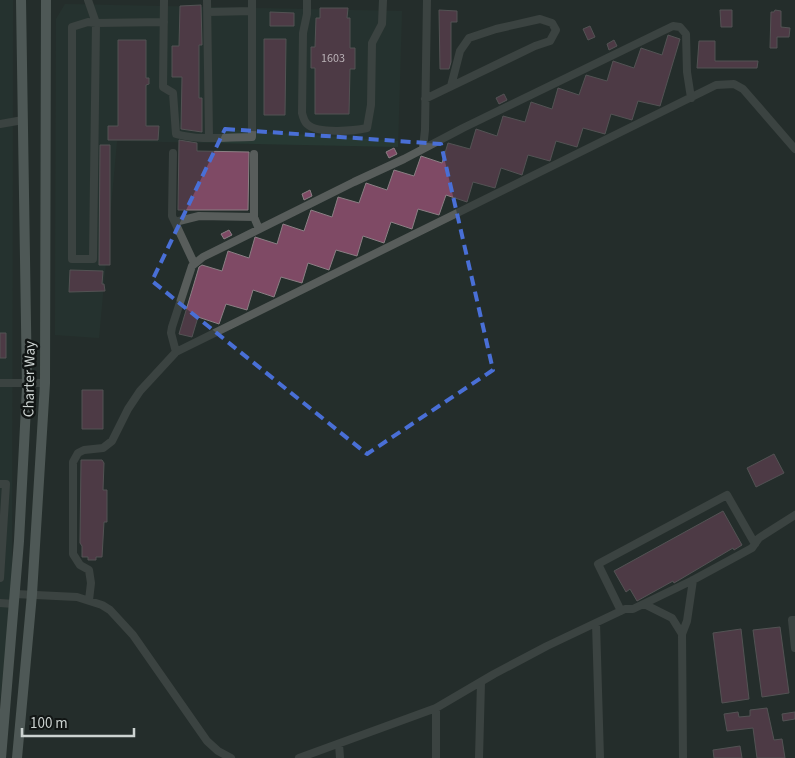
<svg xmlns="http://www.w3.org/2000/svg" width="795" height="758" font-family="'Source Sans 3',sans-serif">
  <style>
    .built { fill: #273933 }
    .building { fill: #7f4a65; stroke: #8b7f84 }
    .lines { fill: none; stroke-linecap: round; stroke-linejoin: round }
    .minor { stroke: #585d5b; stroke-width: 8 }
    .major { stroke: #828d89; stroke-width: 10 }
    .marked { fill: none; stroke: #496fd6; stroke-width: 4; stroke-dasharray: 10 6; stroke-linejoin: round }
    .labels { text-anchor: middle; stroke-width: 5; stroke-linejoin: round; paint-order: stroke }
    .number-label { font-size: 12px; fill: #b9b1b6 }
    .street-label { font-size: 15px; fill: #ccd3d1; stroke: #111514 }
  </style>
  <rect width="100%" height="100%" fill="#242e2b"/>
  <path class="built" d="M0,0H13L12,586L0,702Z
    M65,4L402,11L398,147L117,141L99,338L55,335L56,19Z"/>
  <path class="building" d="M201,5L202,45H199V98H202V132L181,129L182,77H172V46H179L180,6Z
    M320,8H348L347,18H350V48H355V69H350L349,114H315V68H311V47H315L316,18H320Z
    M439,10L457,11V22H451V62L449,69H440Z
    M720,10H732V27H721Z
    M775,10L781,11V27L790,28L789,37H777V48H770L771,12H774Z
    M270,12L294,13V26H270Z
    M590,26L595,37L588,40L583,29Z
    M668,35L680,39L660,106L638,101L632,120L611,114L605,134L583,128L577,147L556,141L550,161L528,155L522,175L501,168L495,188L473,182L467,202L446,195L439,215L418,209L412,229L391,222L384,243L363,236L357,256L336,250L329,270L308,263L302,283L281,277L274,297L253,290L247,310L226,304L219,324L198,317L192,337L179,334L199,267L202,265L222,271L228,251L249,258L255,237L277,244L283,224L304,231L311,210L332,217L338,197L359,203L366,183L387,190L394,170L414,176L421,156L442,163L448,143L470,149L476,129L497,136L503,116L525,122L531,102L552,109L558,88L579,95L586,75L607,81L613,61L634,68L641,48L662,55Z
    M264,39H286L285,115H264Z
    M118,40H146V78H149V84L146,85V126H159L158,140H108V126H118Z
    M614,40L617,46L609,50L607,44Z
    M699,41H715V61H758L757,68H697Z
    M504,94L507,100L499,104L496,98Z
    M179,140L197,143V151L249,152L248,210H178Z
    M100,145H110V265H99Z
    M394,148L397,154L389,158L386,152Z
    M310,190L312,196L304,200L302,194Z
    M229,230L232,235L224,239L221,234Z
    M70,270L103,271L102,284H104L105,291L69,292Z
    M0,333H6V358H0Z
    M82,390H103V429H82Z
    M774,454L784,473L756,487L747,468Z
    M81,460H102L104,463L103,490H107V522H104L102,557H96V560H88V557H82V546L80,543Z
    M723,511L742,545L734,550L733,548L674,583L673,581L637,601L630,589L626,592L614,571Z
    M780,627L789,693L762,697L753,630Z
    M741,629L749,699L722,703L713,633Z
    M767,708L774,740L782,739L785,758H757L753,728L727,731L724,714L738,712L739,717L750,716V710Z
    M795,712V719L783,721L782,714Z
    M740,746L742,758H714L713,750Z"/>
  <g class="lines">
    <path class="minor" d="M88,0L96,23L93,259H72V27L88,22L96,23L164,22
      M164,0L163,87L173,93L176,134C199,141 228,137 252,137V0
      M207,0L209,137
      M307,0V14L303,33L302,113C303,117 304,121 307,124C317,134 354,131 367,128L371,105L372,43L382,24L383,0
      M208,12L252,11
      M425,99L535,46L550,41L556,30L552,23L540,19L496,29L469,38L460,51L451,86
      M0,124L23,120
      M423,148L425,130L427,0
      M173,153L172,216L194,263
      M254,154V217L259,229
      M175,222L199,216L254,217
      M176,352L716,85L734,84L743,89L795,149
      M0,383H45
      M0,484H6L0,578
      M15,594L77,597L102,605L110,610L133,635L207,741L218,751L231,758
      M89,600L91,583L89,570L80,565L73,554V462L78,453L84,450L103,448L112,441L128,409L140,391L176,352L171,333L172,327L192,266L203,257L354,182L404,159L463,128L673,26L680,27L686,34L687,72L691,98
      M0,603L14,604
      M644,604L672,618L682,634
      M621,611L598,564L727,495L755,544
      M795,620H792L795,648
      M596,623L600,758
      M436,708V758
      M339,744L340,758
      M299,758L436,708L494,674L547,646L625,609H633L693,580L752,548L759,538L795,515
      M479,758L481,682
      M683,758L682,634L687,621L693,580"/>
    <path class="major" d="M1,758L19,541L27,388L21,0
      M17,758L32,594L45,383L46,0"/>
  </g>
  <path d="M0 0H795V758H0ZM225,129L441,144L493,370L367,454L152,281Z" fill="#242e2b" fill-opacity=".55" fill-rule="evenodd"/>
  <path class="marked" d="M225,129L441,144L493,370L367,454L152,281Z"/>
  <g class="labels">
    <g class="number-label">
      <text x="333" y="62">1603</text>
    </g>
    <g class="street-label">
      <text transform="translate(29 379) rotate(-89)" y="5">Charter Way</text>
    </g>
  </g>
  <path d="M22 728v8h112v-8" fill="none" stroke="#ccd3d1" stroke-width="2.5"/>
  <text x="30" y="728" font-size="15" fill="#ccd3d1" stroke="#111514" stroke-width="4" paint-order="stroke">100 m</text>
</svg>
